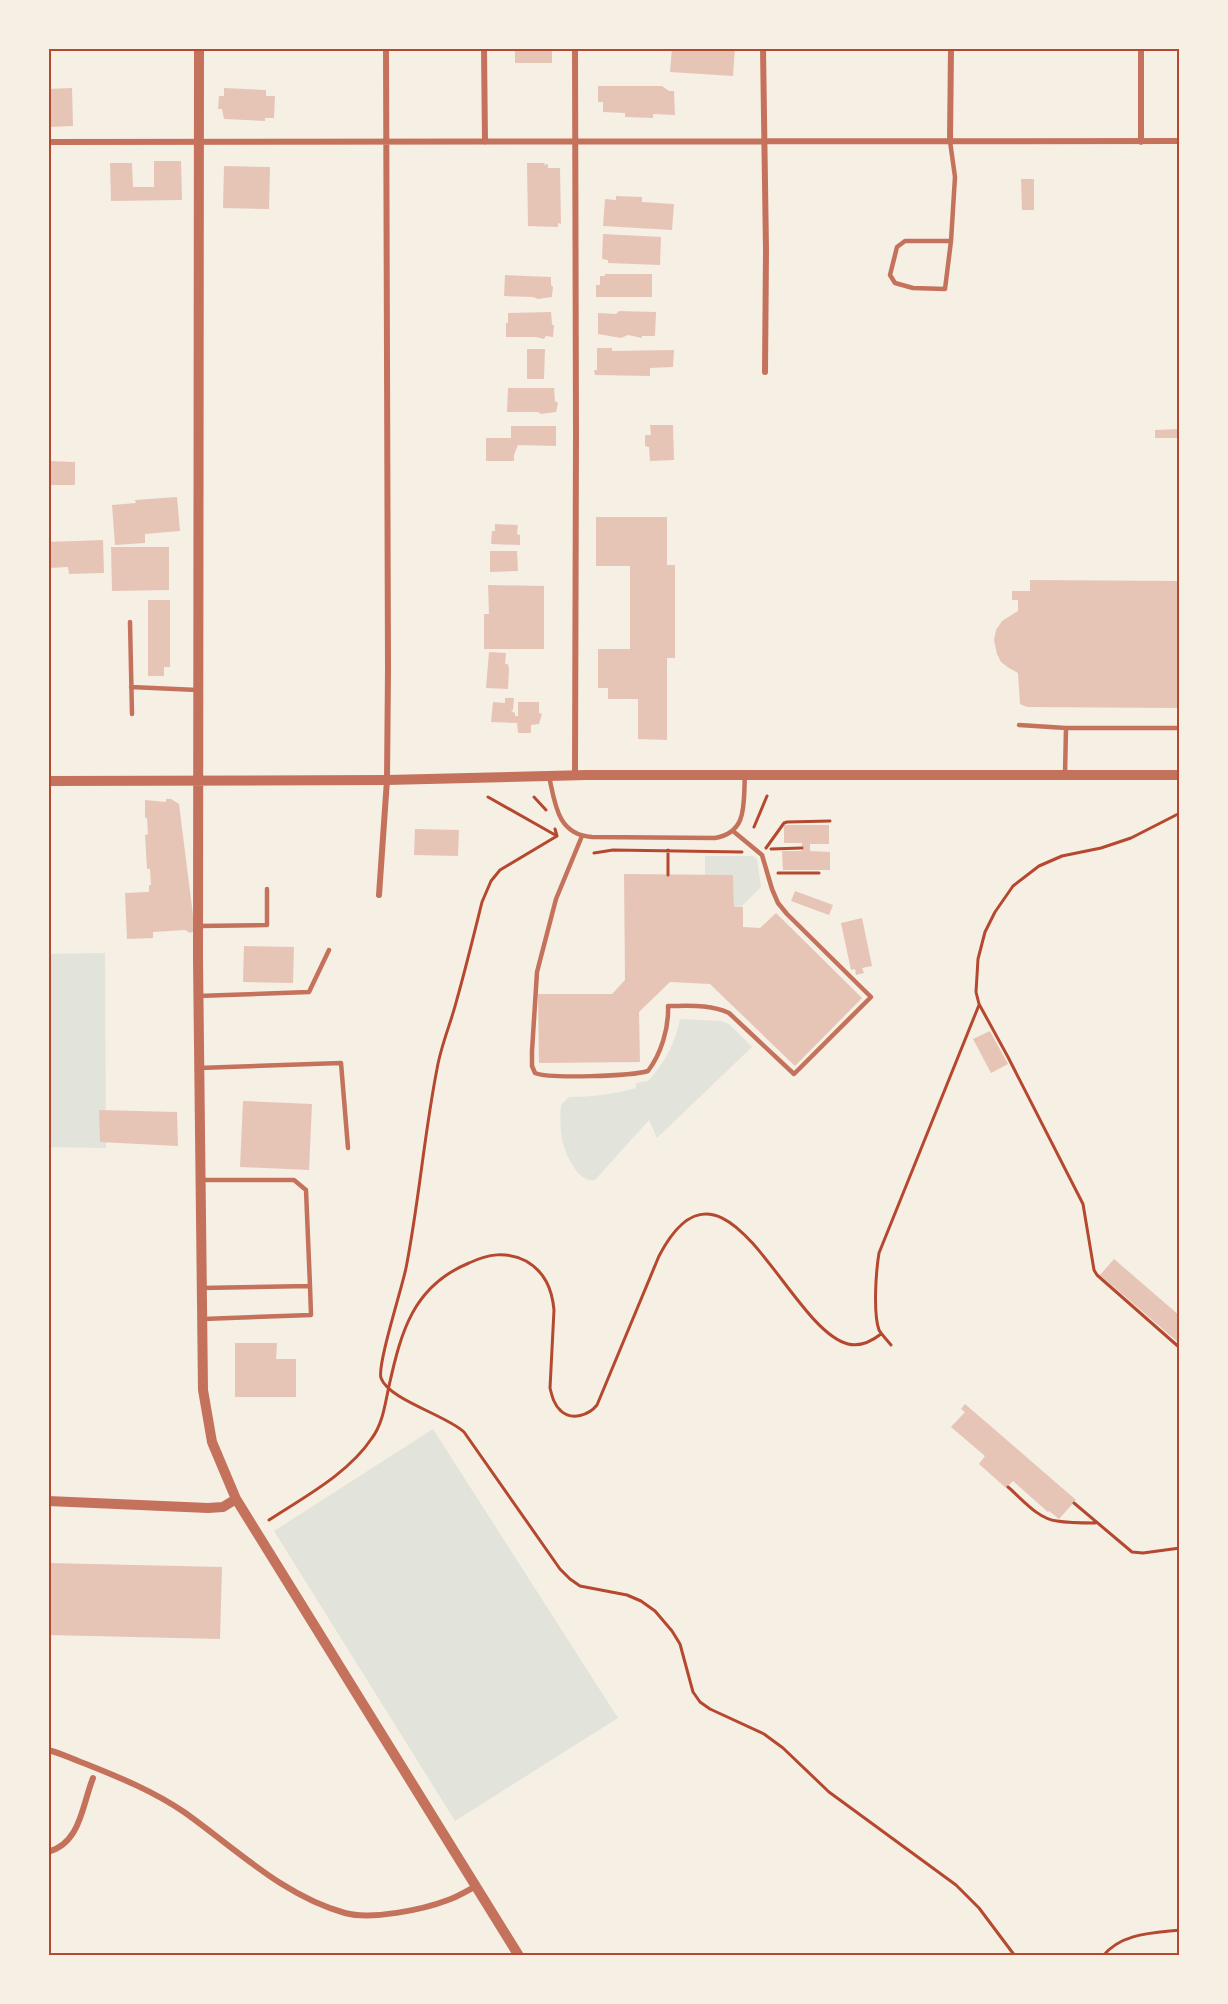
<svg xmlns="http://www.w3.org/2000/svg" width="1228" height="2004" font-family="'PT Serif',serif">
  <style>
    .green { fill: #e2e4dc }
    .building { fill: #e6c5b7 }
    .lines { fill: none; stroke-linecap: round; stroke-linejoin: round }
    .path { stroke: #b5482f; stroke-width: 3 }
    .service { stroke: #c5725c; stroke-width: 4.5 }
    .minor { stroke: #c5725c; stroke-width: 6 }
    .tertiary { stroke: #c5725c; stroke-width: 10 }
    .neatline { fill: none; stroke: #b5482f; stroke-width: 2 }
  </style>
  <rect width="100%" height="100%" fill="#f6efe4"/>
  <path class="green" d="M705,856H753L757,859L761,887L741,907H734L733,875H705Z
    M105,953L106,1148L48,1147V954Z
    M680,1019L722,1021L730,1025L752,1047L657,1138L649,1120L595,1180C577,1183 565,1153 562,1139C560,1128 560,1116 561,1105L569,1097C592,1097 614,1094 636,1088V1083L648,1081C665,1062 675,1044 680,1019Z
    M433,1429L618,1718L455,1821L274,1531Z"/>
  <path class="building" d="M515,48H552V63H515Z
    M672,48H735L733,76L670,72Z
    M598,86H662L669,91H674L675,115L653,114V118L625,117V113L603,112V102H598Z
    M72,88L73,126L48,127V89Z
    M224,88L266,90V96H275L274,118H265V121L224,119L222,109H218L219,96H224Z
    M154,161H181L182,200L111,201L110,163H132L133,187H154Z
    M527,163H545L544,165L548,164V168H560L561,224L558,223V227L528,226Z
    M224,166L270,167L269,209L223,208Z
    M1021,179H1034V210H1022Z
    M616,196L642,197V202L674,204L672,230L603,226L605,199L616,200Z
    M603,234L661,237L660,265L608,263V260L602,259Z
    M605,274H652V297H596V285H600V276H605Z
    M505,275L551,277V285L553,287L552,295V297L538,299L533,297L504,296Z
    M619,311L656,312L655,336H642V338L628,335L621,338L598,334V313L616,314Z
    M551,312L552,324L554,326L553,337L546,336L544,339L536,337H506V323H508V313Z
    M597,348H612V351L674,350L673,367L650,368V376L595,375L594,370H597Z
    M527,349H545L544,379H527Z
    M508,388H554L555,401L558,403L556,412L541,414L538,412H507Z
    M650,425H673L674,460L650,461L649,447L645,446V435H651Z
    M511,426H556V446L518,445L514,455V461H486V438H511Z
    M1179,429V438H1155V430Z
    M48,461L75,462V485H48Z
    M177,497L180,531L145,534V543L115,545L112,505L136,503L135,500Z
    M596,517H667V565H675V658H667V740L638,739V699H608V688H598V649H630V566H596Z
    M495,524L518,525L517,534L520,535V545L491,544L492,531H495Z
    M103,540L104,573L69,574L68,567L48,568V542Z
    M111,547H169V590L112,591Z
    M490,551H517L518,571L490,572Z
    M1030,580L1180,581V708L1027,707L1020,704L1018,673L1009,668L1001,662L997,654L994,640L996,630L1002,621L1018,611V600H1012V591H1030Z
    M488,585L544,586V649H484V614H489Z
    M148,600H170V667H164V676H148Z
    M489,652L506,653L505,664H508L509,669L508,689L486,688Z
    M505,698H514L513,710L511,711L515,713V716H518V702H539V713L542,714L539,724L531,725V733H518L517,723L491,722L493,702L505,703Z
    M166,799H171L179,804L194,923L193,932L190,933L185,930L153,932V938L127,939L125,893L149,892V885H151L150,869H147L145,835L148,834L147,818H145V800L166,802Z
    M784,825H829V844H810V851L830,852V870H783L782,851H802V843H784Z
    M415,829L459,830L458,856L414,855Z
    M624,874L733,875L734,907H743V927L760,928L776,913L862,998L795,1066L710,984L670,982L639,1012L640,1062L539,1063L538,994H612L625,980Z
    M795,891L833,905L829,915L791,901Z
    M862,918L872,966L862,968L864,973L856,975L855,969L851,970L841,923Z
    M244,946L294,947L293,983L243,982Z
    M990,1031L1008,1064L991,1073L973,1039Z
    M243,1101L312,1104L309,1170L240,1167Z
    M99,1110L177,1112L178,1146L100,1142Z
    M1114,1259L1180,1316V1344L1100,1275Z
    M235,1343H277L276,1359H296V1397H235Z
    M965,1404L1076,1500L1059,1519L1049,1511L1048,1512L1013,1481L1006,1488L979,1464L985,1456L951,1427L965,1412L961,1409Z
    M48,1563L222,1567L220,1639L48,1635Z"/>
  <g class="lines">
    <path class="path" d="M488,797L557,836
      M534,797L546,810
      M1180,813L1131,838L1101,848L1062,856L1039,866L1013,886L995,912L985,932L978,959L976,992L979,1004L1008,1057L1083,1204L1094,1270L1097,1275L1180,1348
      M754,827L767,796
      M555,829L557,836L500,870L491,881L482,902C474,934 466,967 457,999C451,1023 441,1045 437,1069C424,1135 419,1202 406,1268C402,1288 377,1365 381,1378C389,1400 446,1415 464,1432L560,1569L570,1579L580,1586L627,1595L641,1601L655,1611L672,1631L680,1644L693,1692L700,1702L710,1709L764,1734L783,1748L829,1792L956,1885L979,1908L1015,1956
      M766,848L784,823L787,822L830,821
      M771,849L802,848
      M594,853L613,850L742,852
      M778,873H819
      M668,875V850
      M891,1345C887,1340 882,1335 879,1330C873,1313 876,1271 879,1253L979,1005
      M1008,1487C1022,1499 1038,1519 1057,1521C1069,1523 1083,1523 1095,1523
      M1074,1503L1132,1552L1143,1553L1180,1548
      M269,1520C304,1497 348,1474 372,1438C383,1423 385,1404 389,1386C401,1332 413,1286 469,1263C488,1254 506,1251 526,1261C545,1272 552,1289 554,1310L550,1388C552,1396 554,1405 561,1411C572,1421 589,1415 597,1405L659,1256C725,1129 787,1328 848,1344C860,1347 872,1341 881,1334
      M1103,1956C1121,1933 1153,1933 1180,1930"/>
    <path class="service" d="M950,141L955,177L951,241L945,289L913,288L895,283L890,275L897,247L905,241H951
      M130,622L132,714
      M131,687L197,690
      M1019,725L1066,728H1180
      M1065,775L1066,728
      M549,776C555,803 557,835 592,837L715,838C749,832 743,802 745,774
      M582,836L556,899L537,972L532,1051V1066L535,1073C549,1079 632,1076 648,1071C661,1054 669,1028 668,1006C689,1006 710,1004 729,1013L794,1074L871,997L787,914L778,903L772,889L762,855L733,831
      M198,926L267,925V889
      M198,996L309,992L329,950
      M199,1068L341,1063L348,1148
      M202,1180H294L306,1190L310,1286
      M201,1288L310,1286L311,1315L203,1319"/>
    <path class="minor" d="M484,48L485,142
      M575,48L576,435L575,775
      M763,48L766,251L765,372
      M1141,48V142
      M950,141L951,48
      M48,142L1180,141
      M379,895L387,780L388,670L386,48
      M48,1750C61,1753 74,1760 86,1764C121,1778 153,1791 184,1812C235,1848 283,1896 345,1913C371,1920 422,1910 448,1900C457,1897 467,1891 476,1886
      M48,1852C81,1843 82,1805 93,1778"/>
    <path class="tertiary" d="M199,48L198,959L203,1390L212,1442L236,1499L519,1956
      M48,781L387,780L587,775H1180
      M48,1501L208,1508L223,1507L236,1499"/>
  </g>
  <rect width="1228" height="2004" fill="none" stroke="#f6efe4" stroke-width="99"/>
  <rect x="50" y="50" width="1128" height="1904" class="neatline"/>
</svg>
